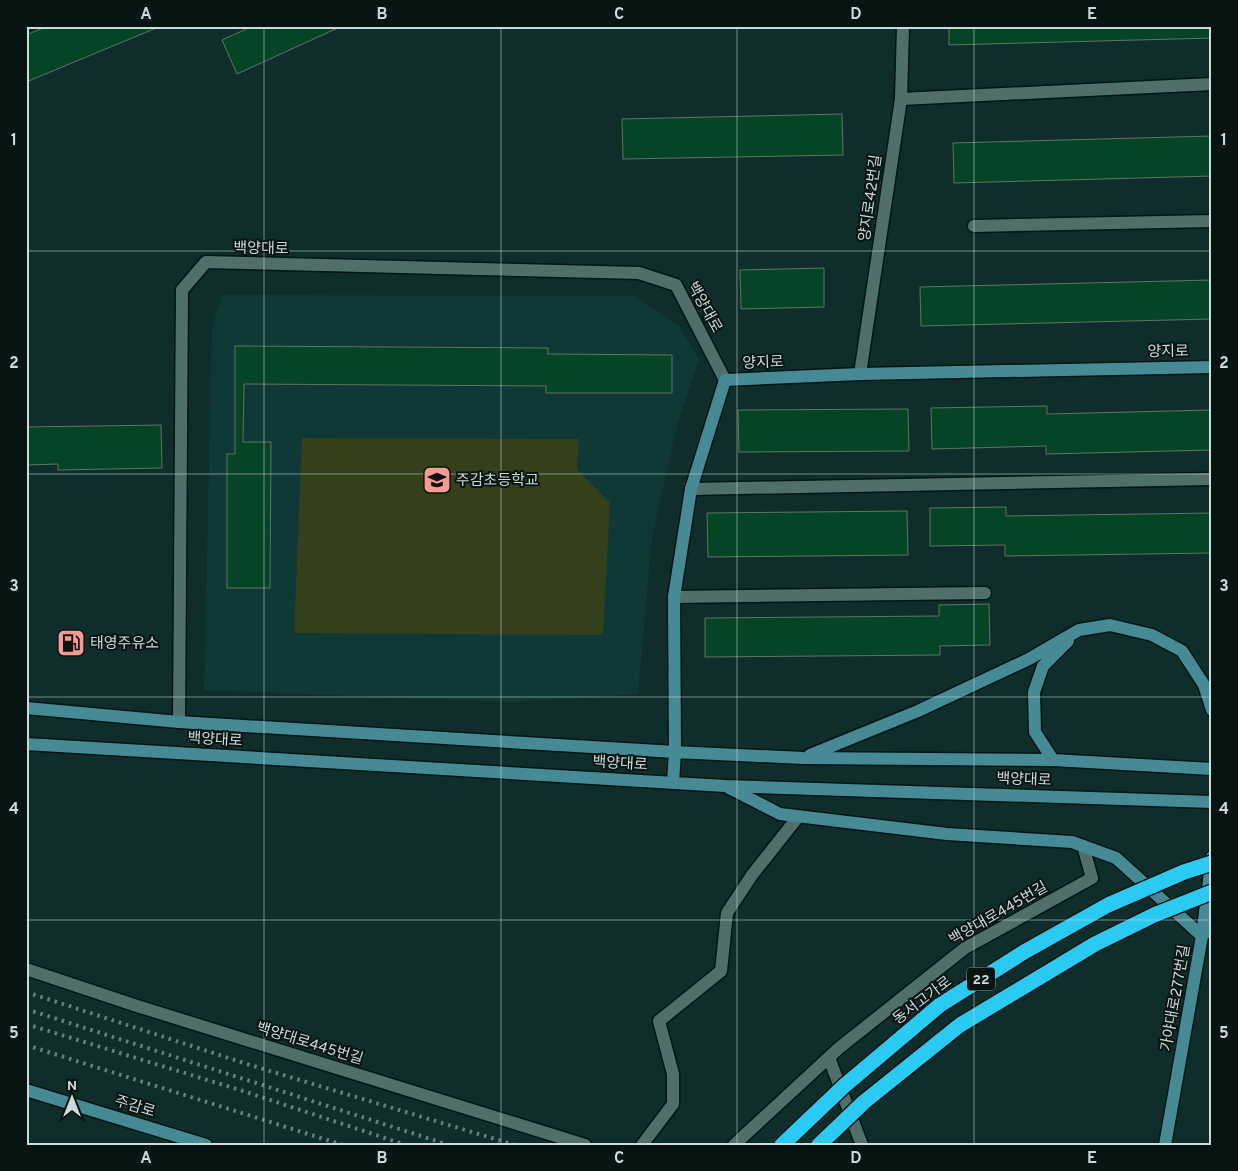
<svg xmlns="http://www.w3.org/2000/svg" width="1238" height="1171" font-family="Overpass,'Noto Sans KR',sans-serif">
  <style>
    .built { fill: #0e3936 }
    .green { fill: #343f1c }
    .building { fill: #064426; stroke: #5e7566 }
    .lines { fill: none; stroke-linecap: round; stroke-linejoin: round }
    .lane-casing { stroke: #001614; stroke-width: 15 }
    .street-casing { stroke: #001614; stroke-width: 15 }
    .secondary-casing { stroke: #001614; stroke-width: 15 }
    .lane { stroke: #506f6b; stroke-width: 12 }
    .street { stroke: #506f6b; stroke-width: 12 }
    .secondary { stroke: #458a94; stroke-width: 12 }
    .rail { stroke: #69817e; stroke-width: 4; stroke-dasharray: 2.5 5; stroke-linecap: butt }
    .highway-bridge-casing { stroke: #001614; stroke-width: 18; stroke-linecap: butt }
    .highway-bridge { stroke: #2bcaf2; stroke-width: 15 }
    .grid { fill: none; stroke: #cadbd9; stroke-width: 1; stroke-opacity: 0.55 }
    .labels { text-anchor: middle; stroke-width: 4; stroke-linejoin: round; paint-order: stroke }
    .shield { fill: #071412; stroke: #909f9d; stroke-width: 1 }
    .shield-label { font-size: 14px; font-weight: bold; fill: #cadbd9 }
    .street-label { font-size: 15px; fill: #cadbd9; stroke: #071412 }
    .poi-label { font-size: 15px; fill: #cadbd9; stroke: #071412; text-anchor: start }
    .neatline { fill: none; stroke: #cadbd9; stroke-width: 2 }
    .grid-label { font-size: 16px; text-anchor: middle; font-weight: bold; fill: #cadbd9 }
  </style>
  <rect width="100%" height="100%" fill="#0f2e2b"/>
  <path class="built" d="M222,295L635,296L680,327L699,359L678,422L652,537L638,694L513,702L204,690L212,327Z"/>
  <path class="green" d="M302,438L579,439L577,469L610,503L603,635L294,633Z"/>
  <path class="building" d="M48,26H161L26,82V35Z
    M253,26H342L237,74L222,40Z
    M949,26H1212V38L949,45Z
    M842,114L843,155L623,159L622,119Z
    M1212,136V176L954,183L953,143Z
    M824,268V307L741,309L740,270Z
    M1212,280V319L921,326L920,287Z
    M235,346L548,348V354L672,355V393H546V386L244,384L243,442H271L270,588H227V454H235Z
    M1047,406V414L1212,410V450L1046,454V446L932,449L931,408Z
    M908,409L909,451L739,452L738,410Z
    M161,425L162,468L58,470V464L26,465V427Z
    M1006,507V516L1212,513V553L1005,556V545L930,546V508Z
    M907,511L908,555L708,557L707,513Z
    M989,604L990,645L940,646V655L705,657V618L939,616V605Z"/>
  <g class="lines">
    <defs>
      <path id="lane" d="M901,99L1212,84
        M974,226L1212,221
        M691,489L1211,479
        M674,597L985,593"/>
      <path id="street" d="M860,374L901,99L903,26
        M179,722L182,290L206,262L639,273L676,285L725,380
        M26,969L137,1006L585,1145
        M829,1058L862,1145
        M642,1145L673,1104V1074L659,1021L721,971L727,913L752,875L798,817
        M734,1145L839,1048L965,948L1092,878L1083,846"/>
      <path id="secondary" d="M26,708L179,722L675,752L803,758L1053,760L1212,769
        M26,744L725,786L1212,802
        M810,755L918,711L1029,659L1079,630L1110,625L1152,635L1182,651L1204,685L1212,710
        M1053,760L1035,732L1034,692L1043,666L1068,641
        M673,783L675,752L674,597L691,489L725,380L860,374L1212,367
        M729,788L780,814L947,834L1072,842L1116,858L1202,936L1212,926
        M26,1090L206,1145
        M1165,1145L1202,936L1212,857"/>
    </defs>
    <use href="#lane" class="lane-casing"/>
    <use href="#street" class="street-casing"/>
    <use href="#secondary" class="secondary-casing"/>
    <use href="#lane" class="lane"/>
    <use href="#street" class="street"/>
    <use href="#secondary" class="secondary"/>
    <path class="rail" d="M26,992L250,1065L515,1145
      M26,1009L449,1145
      M26,1024L243,1091L406,1145
      M26,1045L343,1145"/>
    <defs>
      <path id="highway-bridge" d="M782,1145L844,1086L940,1005L1024,952L1108,905L1184,872L1212,863
        M819,1145L864,1102L960,1025L1095,944L1154,915L1212,892"/>
    </defs>
    <use href="#highway-bridge" class="highway-bridge-casing"/>
    <use href="#highway-bridge" class="highway-bridge"/>
  </g>
  <path class="grid" d="M264,26V1145M501,26V1145M737,26V1145M974,26V1145M26,251H1212M26,474H1212M26,697H1212M26,920H1212"/>
  <defs>
    <symbol id="school-square" viewBox="-11 -11 22 22"><rect x="-9" y="-9" width="18" height="18" rx="4" fill="#f59c92" stroke="#071412"/><path d="M0-5L7-2L0 1L-7-2ZM-4 1L0 2.5L4 1V4Q0 6-4 4Z" fill="#111"/></symbol>
    <symbol id="fuel-square" viewBox="-11 -11 22 22"><rect x="-9" y="-9" width="18" height="18" rx="4" fill="#f59c92" stroke="#071412"/><path d="M-5.5-6h7V0h2V4h1.3V-2.5L3-4.5l.8-.8L6-3V5H2.5V1h-1V6h-7ZM-4.2-4.7v3.2H.2V-4.7Z" fill="#111"/></symbol>
  </defs>
  <g fill-rule="evenodd">
    <use href="#school-square" x="421" y="464" width="32" height="32"/>
    <use href="#fuel-square" x="55" y="627" width="32" height="32"/>
  </g>
  <g class="labels">
    <rect class="shield" x="967" y="967.5" width="28" height="23" rx="4"/>
    <g class="shield-label">
      <text x="981" y="984">22</text>
    </g>
    <g class="street-label">
      <text transform="translate(870 198) rotate(-82)" y="5">양지로42번길</text>
      <text transform="translate(261 248) rotate(1)" y="5">백양대로</text>
      <text transform="translate(705 307) rotate(61)" y="5">백양대로</text>
      <text transform="translate(1168 351) rotate(-1)" y="5">양지로</text>
      <text transform="translate(763 362) rotate(-2)" y="5">양지로</text>
      <text transform="translate(215 739) rotate(3)" y="5">백양대로</text>
      <text transform="translate(620 763) rotate(3)" y="5">백양대로</text>
      <text transform="translate(1024 779) rotate(2)" y="5">백양대로</text>
      <text transform="translate(998 913) rotate(-30)" y="5">백양대로445번길</text>
      <text transform="translate(1175 998) rotate(-80)" y="5">가야대로277번길</text>
      <text transform="translate(922 1000) rotate(-37)" y="5">동서고가로</text>
      <text transform="translate(310 1043) rotate(17)" y="5">백양대로445번길</text>
      <text transform="translate(135 1106) rotate(17)" y="5">주감로</text>
    </g>
    <g class="poi-label">
      <text x="456" y="485">주감초등학교</text>
      <text x="90" y="648">태영주유소</text>
    </g>
  </g>
  <rect width="1238" height="1171" fill="none" stroke="#071412" stroke-width="55"/>
  <g transform="translate(72 1098)" stroke="#071412" stroke-width="4" paint-order="stroke">
  <path d="M0-4L9 19L0 12L-9 19Z" fill="#cadbd9"/>
  <text y="-8" font-size="14" font-weight="bold" text-anchor="middle" fill="#cadbd9">N</text>
  </g>
  <rect x="28" y="28" width="1182" height="1116" class="neatline"/>
  <g class="grid-label">
    <text x="146" y="19">A</text>
    <text x="382" y="19">B</text>
    <text x="619" y="19">C</text>
    <text x="856" y="19">D</text>
    <text x="1092" y="19">E</text>
    <text x="14" y="145">1</text>
    <text x="1224" y="145">1</text>
    <text x="14" y="368">2</text>
    <text x="1224" y="368">2</text>
    <text x="14" y="591">3</text>
    <text x="1224" y="591">3</text>
    <text x="14" y="814">4</text>
    <text x="1224" y="814">4</text>
    <text x="14" y="1038">5</text>
    <text x="1224" y="1038">5</text>
    <text x="146" y="1163">A</text>
    <text x="382" y="1163">B</text>
    <text x="619" y="1163">C</text>
    <text x="856" y="1163">D</text>
    <text x="1092" y="1163">E</text>
  </g>
</svg>
